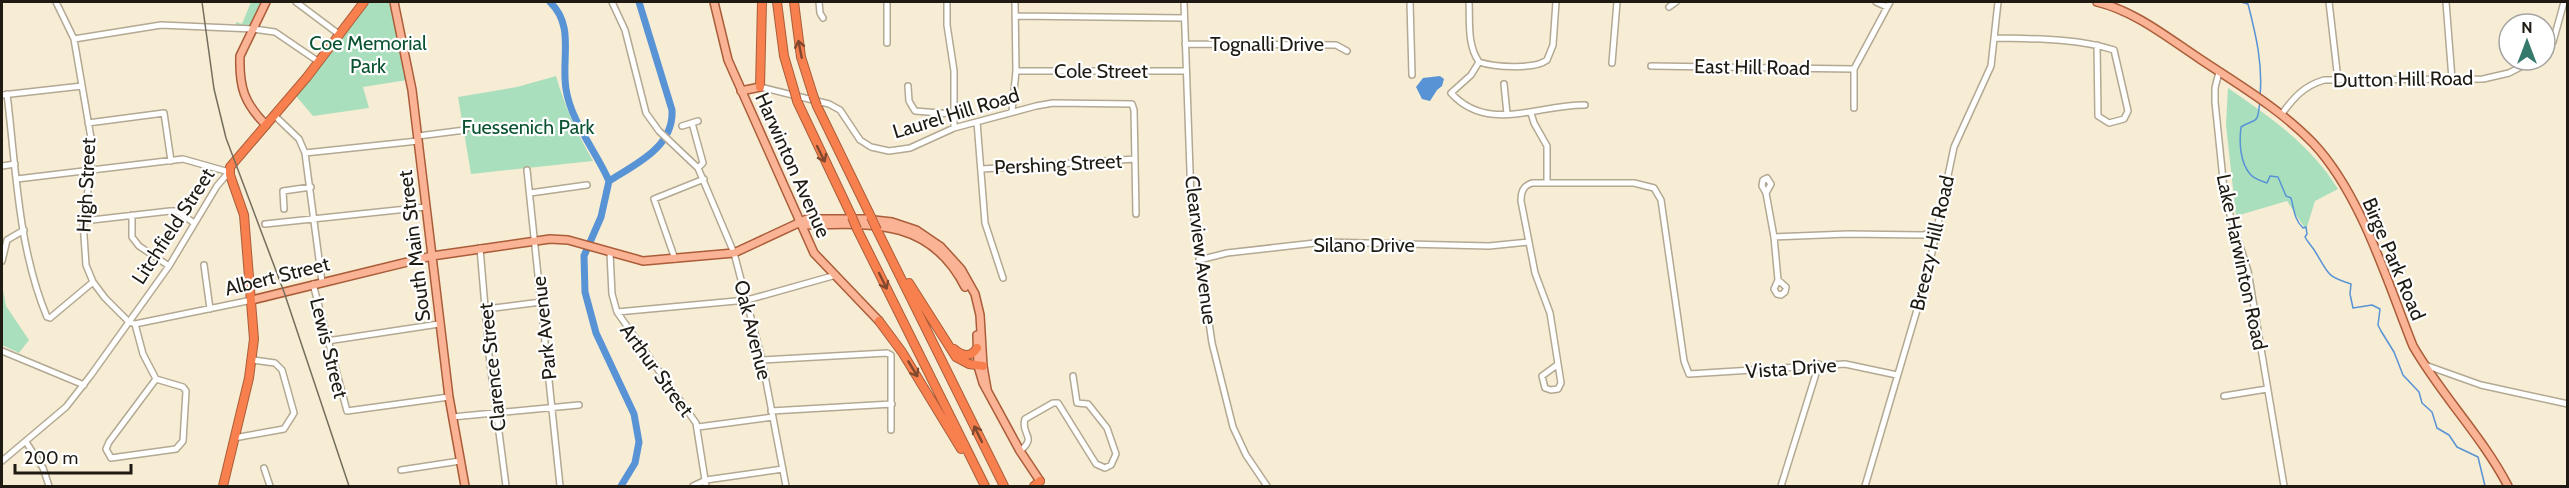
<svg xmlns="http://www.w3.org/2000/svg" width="2569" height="488" font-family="Cabin,sans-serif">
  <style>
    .green { fill: #aadfbd }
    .water { fill: #5793d5 }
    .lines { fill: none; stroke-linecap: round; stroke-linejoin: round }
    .stream { stroke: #5793d5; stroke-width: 1.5 }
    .river { stroke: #5793d5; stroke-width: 7 }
    .minor-casing { stroke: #b3a992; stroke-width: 8 }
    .major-casing { stroke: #ab5d39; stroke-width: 10 }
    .highway-casing { stroke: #ab5d39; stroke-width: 10 }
    .minor { stroke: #fff; stroke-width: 5 }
    .major { stroke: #fab395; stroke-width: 7 }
    .highway { stroke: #f7804e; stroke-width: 8 }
    .rail { stroke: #746e5f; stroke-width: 1.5 }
    .highway-bridge-casing { stroke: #ab5d39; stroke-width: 10; stroke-linecap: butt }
    .highway-bridge { stroke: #f7804e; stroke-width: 8 }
    .oneway { stroke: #80482e }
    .labels { text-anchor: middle; stroke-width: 4.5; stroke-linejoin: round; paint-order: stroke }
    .park-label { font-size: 20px; fill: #0a5331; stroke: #fff }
    .street-label { font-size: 20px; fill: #1f1b13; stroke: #fff }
  </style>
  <rect width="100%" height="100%" fill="#f7ecd4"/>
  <path class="green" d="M251,2H262L250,26L236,25V22L242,24Z
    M370,2H389L407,80L363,87L369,108L313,116L296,96Z
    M556,76C565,107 577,133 593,161L471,174L458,97L517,87Z
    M2228,88C2270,117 2311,145 2338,189L2315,201L2306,230L2287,201L2236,216L2226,125Z
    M2,285L6,306L29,340L19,353L2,345Z"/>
  <path class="water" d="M1440,76L1444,79L1442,86L1437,90L1430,101L1422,99L1416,87L1423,78Z"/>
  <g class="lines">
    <path class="stream" d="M2241,2L2248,4C2256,35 2263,65 2260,96
      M2260,101C2257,126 2258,117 2241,127C2239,142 2240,162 2250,174C2254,179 2261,181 2267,183L2270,176L2278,177L2286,196L2291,198C2294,209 2294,219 2303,228L2306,227L2307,234L2305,237C2308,243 2313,247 2316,253C2329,274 2326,276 2351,284L2350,294L2353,308L2372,305L2380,309L2378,325L2381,331L2394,352L2403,375L2419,392L2422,403L2432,412L2437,428L2449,435L2457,447L2478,457L2485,486"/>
    <path class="river" d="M550,2C575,26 561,58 566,89C571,122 596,151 609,181
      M609,181L601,217L584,256L585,292L596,333L634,414L639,442L635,463L621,486
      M609,181C636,164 674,147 672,110L639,2"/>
    <defs>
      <path id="minor" d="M56,2L74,39L91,138V171L83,221L86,265L93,282L105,298L129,322L135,324L252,300
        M296,2L340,35
        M612,2L625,30L646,113L659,131L698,168L734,253L762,360L786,486
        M819,2L820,13L823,18
        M887,2V43
        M947,2V25L954,71V128
        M1184,2L1191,199L1212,343L1233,427L1246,455L1267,486
        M1410,2L1412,75
        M1469,2C1470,22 1467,45 1479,62C1494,67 1534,70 1547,60L1553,45L1556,2
        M1876,2L1887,7
        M2329,2L2338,80
        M2446,2L2452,79
        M1669,7L1676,2
        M1015,16L1184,18
        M1995,38C2034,39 2076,38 2114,50L2128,111L2124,119L2109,123L2098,116L2097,45
        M74,39L161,25L253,29L275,32L319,62
        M1185,44L1336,45L1347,51
        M2545,51L2553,42L2564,2
        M1479,62L1471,75L1451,93C1488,134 1539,104 1585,105
        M1612,63L1617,2
        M1651,66L1854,69
        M1016,71H1186
        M2219,72L2215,88V102L2225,199L2248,271L2284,486
        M1504,84L1507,114
        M908,86L909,101L915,111L952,114
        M760,87L829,104L840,110L860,140L871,147L889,151L910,148L954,128L1036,106L1053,103L1132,104L1134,110L1136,214
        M7,94C16,168 18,248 47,317L50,318L93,282
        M2,95L82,86
        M1854,108V69L1890,2
        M1012,111L1016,71L1015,2
        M1531,113L1534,123L1547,146V183
        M274,115L299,139L305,153L322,282
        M2281,115C2294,97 2304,86 2324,80L2483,79L2509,73L2534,60
        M977,122L985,223L1003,278
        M88,123L164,113L171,161
        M692,123L703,163L698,168
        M682,126L698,121
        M418,136L465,130
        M305,153L418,141
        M2,166L15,164
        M982,169L1135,159
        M527,170L560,486
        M17,179L183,159L229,172
        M530,193L587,185
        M1766,193L1771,184L1767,178L1763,180L1762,186L1766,193L1774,237L1778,280L1774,289L1777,294L1781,295L1785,292L1786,287L1778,280
        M284,209L283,191L311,187
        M132,215V237L139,246L169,266
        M83,221L170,211H177L194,223
        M265,224L426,207
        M1774,237L1848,234L1923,235L1938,230
        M480,248L489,355L506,486
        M610,253L612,294L617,312L696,423L706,486
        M675,259L654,199L704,179
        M1199,260L1227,253L1324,242L1489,246L1529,242
        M2,261L7,240L24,230
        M204,265L210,309
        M313,284L347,411L449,397
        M486,309L541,302
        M617,312L747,300L836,275
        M135,324L143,354L156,379
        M327,341L439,324
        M2,351L84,385
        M762,360L887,353L891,355V430
        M1557,365L1542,376L1545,388L1551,390L1558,389L1561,383L1550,313L1535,273L1521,201C1521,192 1523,186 1532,183H1634L1654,188L1661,200L1684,361L1689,374L1845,364L1897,375
        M2425,365L2481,385L2568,404
        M156,379L183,387L186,391L183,441L176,449L111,458L106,449L109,442Z
        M2224,396L2267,389
        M771,411L892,404
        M452,417L579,405
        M698,427L773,417
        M234,438L284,429L294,413L282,370L275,363L253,360
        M26,442L43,468L49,486
        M1020,451C1038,436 1020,435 1025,419L1053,403H1058L1096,464L1105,468L1111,465L1116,454L1107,428L1088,404L1077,403L1073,376
        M2,461L66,407L91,375L169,266L217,186L229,172
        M264,468L270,486
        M401,470L460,461
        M693,486L706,480L783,469
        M1781,486L1819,364
        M1865,486L1927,276L1954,147L1991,66L1998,2"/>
      <path id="major" d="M394,2L412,90L449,397L465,486
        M714,2L728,60L814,253L879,321
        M2097,2C2135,11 2168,38 2200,59C2239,85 2280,109 2313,143C2361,194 2387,281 2413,346C2441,395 2482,436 2508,486
        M741,91L760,87
        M266,125C244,103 239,87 240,56L266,2
        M801,223L806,225C872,223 931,219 965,287
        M252,300L432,256L550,239L568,240L643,261L734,253L807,219H865L892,222L916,230L941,247L961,269L975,294L980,315L983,366L987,389
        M977,335L978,366L983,383L1020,451L1040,481"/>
      <path id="highway" d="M777,2L784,56L794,90
        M794,2L801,57L813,95
        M760,87L762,2
        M797,101L852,217
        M817,106L871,217
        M857,229L985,486
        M877,230L1004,486
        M909,283L956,357L969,364L983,366
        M879,321L902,352L961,449
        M954,349C962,356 971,358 977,348
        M223,486L249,378L254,339L244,215L230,175V167L307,77L364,2
        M1034,486L1040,481"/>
    </defs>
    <use href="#minor" class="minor-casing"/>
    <use href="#major" class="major-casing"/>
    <use href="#highway" class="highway-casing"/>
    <use href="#minor" class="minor"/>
    <use href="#major" class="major"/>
    <use href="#highway" class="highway"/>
    <path class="rail" d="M202,2L214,89L226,138L284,292L349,486"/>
    <defs>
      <path id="highway-bridge" d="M794,90L797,101
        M813,95L817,106
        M852,217L857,229
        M871,217L877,230"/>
    </defs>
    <use href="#highway-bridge" class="highway-bridge-casing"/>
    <use href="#highway-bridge" class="highway-bridge"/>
  </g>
  <defs><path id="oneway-shaft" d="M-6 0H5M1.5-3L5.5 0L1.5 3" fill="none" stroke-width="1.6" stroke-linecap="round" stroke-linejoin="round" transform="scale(1.5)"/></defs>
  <g class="oneway">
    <use href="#oneway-shaft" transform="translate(800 49) rotate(-101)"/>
    <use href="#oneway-shaft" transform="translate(821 154) rotate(64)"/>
    <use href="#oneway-shaft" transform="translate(883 281) rotate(64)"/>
    <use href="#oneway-shaft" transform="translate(913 369) rotate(59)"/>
    <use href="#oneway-shaft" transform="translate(978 434) rotate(-116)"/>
  </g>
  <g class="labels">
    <g class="park-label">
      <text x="368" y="50">Coe Memorial<tspan x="368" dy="23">Park</tspan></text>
      <text x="528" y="134">Fuessenich Park</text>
    </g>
    <g class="street-label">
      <text x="1267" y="51">Tognalli Drive</text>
      <text transform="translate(1752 67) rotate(1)" y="7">East Hill Road</text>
      <text x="1101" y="78">Cole Street</text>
      <text transform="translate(2403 79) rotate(-1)" y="7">Dutton Hill Road</text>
      <text transform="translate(956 113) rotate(-17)" y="7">Laurel Hill Road</text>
      <text transform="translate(1058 164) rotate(-3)" y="7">Pershing Street</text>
      <text transform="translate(793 165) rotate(66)" y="7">Harwinton Avenue</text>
      <text transform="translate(86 185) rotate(-87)" y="7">High Street</text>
      <text transform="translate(173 226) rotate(-57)" y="7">Litchfield Street</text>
      <text transform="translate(1932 243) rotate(-77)" y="7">Breezy Hill Road</text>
      <text x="1364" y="252">Silano Drive</text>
      <text transform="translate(414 246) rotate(-97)" y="7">South Main Street</text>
      <text transform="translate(1201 250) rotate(83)" y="7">Clearview Avenue</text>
      <text transform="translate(2394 259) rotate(67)" y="7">Birge Park Road</text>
      <text transform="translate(2242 262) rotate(78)" y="7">Lake Harwinton Road</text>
      <text transform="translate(277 276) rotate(-14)" y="7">Albert Street</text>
      <text transform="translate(544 328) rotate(-96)" y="7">Park Avenue</text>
      <text transform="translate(753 330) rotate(76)" y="7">Oak Avenue</text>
      <text transform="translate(329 348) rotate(76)" y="7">Lewis Street</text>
      <text transform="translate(492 367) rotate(-96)" y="7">Clarence Street</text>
      <text transform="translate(1791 368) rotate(-4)" y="7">Vista Drive</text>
      <text transform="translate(657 370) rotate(54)" y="7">Arthur Street</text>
    </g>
  </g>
  <rect width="2569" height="488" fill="none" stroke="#1f1b13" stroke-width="6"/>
  <g transform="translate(2527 42)"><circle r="28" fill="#ffffff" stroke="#a5a4a1" stroke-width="1.5"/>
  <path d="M0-4.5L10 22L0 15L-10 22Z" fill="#35796c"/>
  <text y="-9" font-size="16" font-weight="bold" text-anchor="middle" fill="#1f1b13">N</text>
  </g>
  <path d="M15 464v9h116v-9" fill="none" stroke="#1f1b13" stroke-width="3"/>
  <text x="24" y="464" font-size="18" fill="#1f1b13" stroke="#ffffff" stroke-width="4.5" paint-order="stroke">200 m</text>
</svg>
